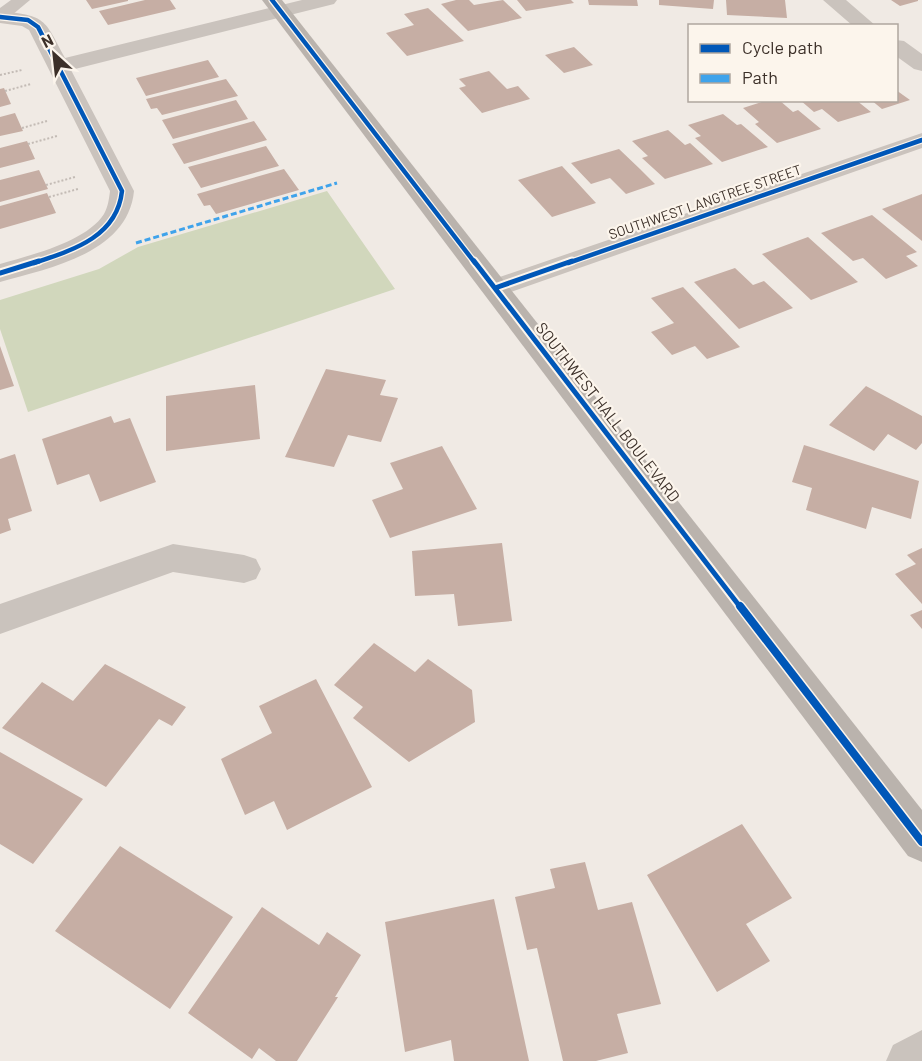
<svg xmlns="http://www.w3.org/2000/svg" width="922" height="1061" font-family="Barlow,sans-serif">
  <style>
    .green { fill: #d1d7bc }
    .building { fill: #c6aea4 }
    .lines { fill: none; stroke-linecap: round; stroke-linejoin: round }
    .path { stroke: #c3bbb5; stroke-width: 2; stroke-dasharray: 2 2; stroke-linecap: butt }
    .service { fill: #cac3bd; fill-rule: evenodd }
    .minor { fill: #cac3bd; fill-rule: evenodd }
    .secondary { fill: #bab3ad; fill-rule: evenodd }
    .quiet { stroke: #3fa3eb; stroke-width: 3; stroke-dasharray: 6 3; stroke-linecap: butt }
    .cycleway-far2-casing { stroke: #fcf5ec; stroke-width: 7 }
    .cycleway-far1-casing { stroke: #fcf5ec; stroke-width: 9 }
    .cycleway-casing { stroke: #fcf5ec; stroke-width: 11 }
    .cycleway-far2 { stroke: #0057b8; stroke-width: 4.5 }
    .cycleway-far1 { stroke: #0057b8; stroke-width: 5 }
    .cycleway { stroke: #0057b8; stroke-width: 8 }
    .labels { text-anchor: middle; stroke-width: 4.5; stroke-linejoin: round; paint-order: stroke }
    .far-street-label { font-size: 14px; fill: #3c3029; stroke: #fcf5ec }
    .street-label { font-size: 16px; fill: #3c3029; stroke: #fcf5ec }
  </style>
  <rect width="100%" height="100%" fill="#f0eae4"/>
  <path class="green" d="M327,191L395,289L28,412L0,329V300L99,269L138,247Z"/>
  <path class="building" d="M86,0H128V1L92,9Z
    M145,0H170L176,9L108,25L99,11Z
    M456,0H469L474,5L503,0L522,18L468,31L441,4Z
    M517,0H571L574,3L526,11Z
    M588,0H637L638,6L589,5Z
    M659,0H714L713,9L659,5Z
    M726,0H785L787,18L727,15Z
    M891,0H918V1L900,6Z
    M428,8L464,41L407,56L386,33L414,25L404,14Z
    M574,47L593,65L564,73L545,55Z
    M208,60L219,77L146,96L136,78Z
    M489,71L507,89L518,86L530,99L482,113L459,88L466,86L459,79Z
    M226,79L238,96L162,115L157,108L151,109L146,99Z
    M4,88L11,104L0,107V89Z
    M896,90L910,100L882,109L871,100H896Z
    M236,100L248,119L173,139L162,120Z
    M768,100H779L793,112L798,110L821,129L777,143L755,124L759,122L743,108Z
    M800,100H856L871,112L838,122L822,109L814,112Z
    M15,113L23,131L0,136V117Z
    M723,114L737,125L741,124L768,147L722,162L695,138L701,136L688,125Z
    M254,121L267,140L184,164L172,144Z
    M668,130L685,145L690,143L713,164L665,179L642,158L648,156L632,141Z
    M27,141L35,159L0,168V148Z
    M266,146L279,166L201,188L188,167Z
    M619,149L640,169L655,184L626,194L610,178L591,184L571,163Z
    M562,166L596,203L552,217L518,180Z
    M284,169L299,190L216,214L210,205L204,206L197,194Z
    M39,170L48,189L0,202V180Z
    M47,193L56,213L0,229V206Z
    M922,194V241L882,209Z
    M872,215L917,252L906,256L918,266L886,279L863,258L853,261L821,233Z
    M808,237L858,282L811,300L762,254Z
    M735,268L753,285L764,281L793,308L739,329L694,282Z
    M683,287L740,347L707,359L695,346L672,355L651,332L674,323L651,298Z
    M0,346L14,386L0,390Z
    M326,369L386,380L380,395L398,398L381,442L348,435L334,467L285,457Z
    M255,385L260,439L166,451V396Z
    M866,386L922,416V443L916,450L888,434L874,451L829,425Z
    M111,416L114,423L130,418L156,482L100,502L89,474L57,485L42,439Z
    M804,445L919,481L911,519L872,507L866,529L806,510L812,488L792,482Z
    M442,446L477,509L390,538L372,500L403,489L390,463Z
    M15,454L32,511L8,519L11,530L0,534V459Z
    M502,543L512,621L458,626L454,594L415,596L412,551Z
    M922,548V604L895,574L916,564L907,555Z
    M922,610V629L910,615Z
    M374,643L415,672L428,659L472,690L475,722L409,762L353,718L363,707L334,685Z
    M105,664L186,707L172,726L159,719L106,787L2,728L42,682L73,701Z
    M316,679L372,787L287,830L274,801L245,815L221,759L272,733L259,706Z
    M0,752L83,799L33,864L0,844Z
    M742,824L792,898L746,924L770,961L717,992L647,875Z
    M120,846L233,917L170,1009L55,931Z
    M585,862L598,910L632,902L661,1004L617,1014L628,1053L596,1061H563L537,948L527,950L515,897L555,888L550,869Z
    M494,899L529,1061H454L451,1040L405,1052L385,922Z
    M262,907L319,945L327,932L361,955L335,997H338L297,1061H276L259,1048L252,1059L188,1013Z"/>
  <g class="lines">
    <path class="path" d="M0,75L22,70
      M5,91L31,84
      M22,128L47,121
      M28,144L57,136
      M46,185L75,177
      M49,197L78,189"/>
    <path class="service" d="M11,0H30L6,20L0,21V8Z"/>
    <path class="minor" d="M302,0H337L334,4L71,70L134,191C128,253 50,268 0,282V264C31,255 86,242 104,214C108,207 109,199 110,191L29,30L22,26L0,23V11C46,16 44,18 65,58Z
      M823,0H846L876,26H853Z
      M896,40L904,41L922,54V71L914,69L896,56Z
      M922,133V148L505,294L495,297L485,294L481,288L485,282Z
      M173,544L244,555L256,559L261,569L256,579L244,583L173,572L0,634V604Z
      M922,1030V1061H886L893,1045Z"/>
    <path class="secondary" d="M262,0H282L922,810V862L908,856Z"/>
    <path class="quiet" d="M136,243L337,183"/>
    <defs>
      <path id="cycleway-far2" d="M272,0L475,263
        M0,17L28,20L38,27L122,191C117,237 73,250 34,263
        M568,263L922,140"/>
      <path id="cycleway-far1" d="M474,261L741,608
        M0,273L39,261
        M495,288L572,261"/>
      <path id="cycleway" d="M740,606L922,842"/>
    </defs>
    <use href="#cycleway-far2" class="cycleway-far2-casing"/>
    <use href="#cycleway-far1" class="cycleway-far1-casing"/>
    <use href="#cycleway" class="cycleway-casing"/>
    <use href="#cycleway-far2" class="cycleway-far2"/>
    <use href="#cycleway-far1" class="cycleway-far1"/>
    <use href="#cycleway" class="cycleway"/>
  </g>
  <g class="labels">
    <g class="far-street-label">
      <text transform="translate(705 202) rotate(-19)" y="5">SOUTHWEST LANGTREE STREET</text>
    </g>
    <g class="street-label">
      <text transform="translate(608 412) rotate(52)" y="6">SOUTHWEST HALL BOULEVARD</text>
    </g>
  </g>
  <rect x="688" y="24" width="210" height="78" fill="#fcf5ec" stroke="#afa69e" stroke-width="1.5"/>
  <rect x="700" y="44" width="30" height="9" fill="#0057b8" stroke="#afa69e" stroke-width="1.5"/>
  <text x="742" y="54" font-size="18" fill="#3c3029">Cycle path</text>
  <rect x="700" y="74" width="30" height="9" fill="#3fa3eb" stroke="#afa69e" stroke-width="1.5"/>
  <text x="742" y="84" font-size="18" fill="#3c3029">Path</text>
  <g transform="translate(54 54) rotate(333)" stroke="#fcf5ec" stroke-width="4.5" paint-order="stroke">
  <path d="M0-4.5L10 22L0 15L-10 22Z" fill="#3c3029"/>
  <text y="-9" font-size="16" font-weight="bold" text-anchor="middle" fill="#3c3029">N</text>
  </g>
</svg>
